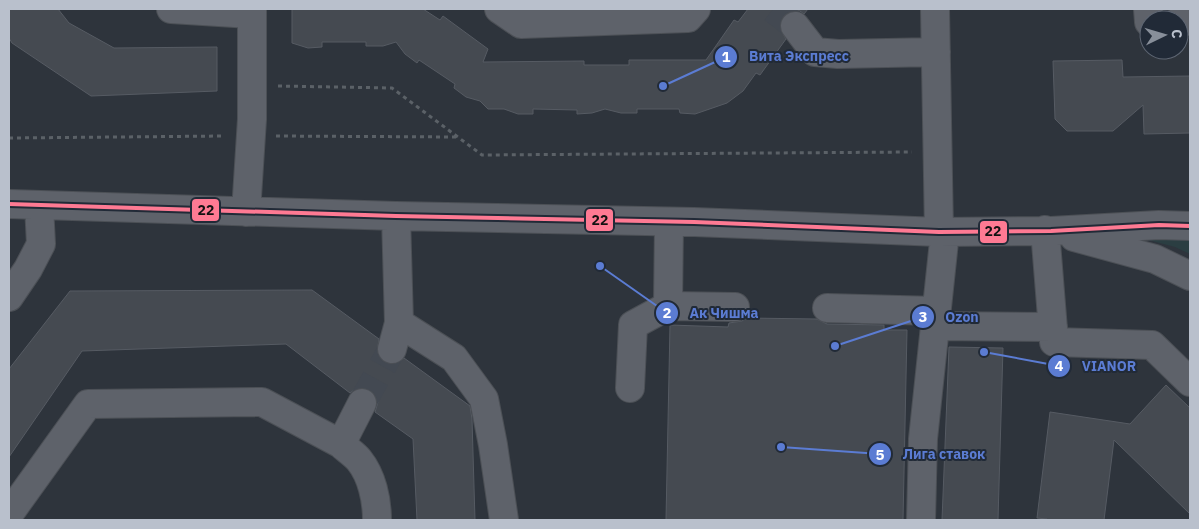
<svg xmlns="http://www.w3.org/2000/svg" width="1199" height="529" font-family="'IBM Plex Sans',sans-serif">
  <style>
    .green { fill: #2b3e42 }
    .building { fill: #454a51; stroke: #565b63 }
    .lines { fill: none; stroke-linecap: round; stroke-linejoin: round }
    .minor-tunnel { stroke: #434952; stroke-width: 28; stroke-dasharray: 28 14; stroke-linecap: butt }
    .minor-casing { stroke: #4c5056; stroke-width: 30 }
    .path { stroke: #5b6167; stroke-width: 3; stroke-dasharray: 4 4; stroke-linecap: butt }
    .minor { stroke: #5e626a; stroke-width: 28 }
    .bus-1-casing { stroke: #212a37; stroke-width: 8 }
    .bus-1 { stroke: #fe7a93; stroke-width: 4 }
    .leader { fill: none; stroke: #5b7cd3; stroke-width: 2 }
    .callout-dot { fill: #5b7cd3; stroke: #212a37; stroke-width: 2 }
    .mark-label { font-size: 15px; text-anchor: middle; font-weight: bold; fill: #fff }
    .callout-label { font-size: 14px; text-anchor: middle; font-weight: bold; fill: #5b7cd3; stroke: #212a37; stroke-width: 4; stroke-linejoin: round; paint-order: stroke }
    .line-badge { stroke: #212a37; stroke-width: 2 }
    .pale-badge-label { font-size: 14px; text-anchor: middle; font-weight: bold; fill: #111 }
  </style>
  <rect width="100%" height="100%" fill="#2e343c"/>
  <path class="green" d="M1141,238L1190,240V254L1175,247Z"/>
  <path class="building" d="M9,9H58L69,23L114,48L217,47V91L91,96L12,43L9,38Z
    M292,9H423L440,20L443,16L488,49L483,62L584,61V65H629V60H706L734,20L738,22L748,9H808L804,14L800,11H793L785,14L780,21V28L786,39L760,75L756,73L743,91L727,103L695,114L680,113L679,109H637V113H621L605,109L592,113L577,114V110L533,109V114H518L504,109H488L480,101L466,97L454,88L455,84L419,60L417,63L405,54L396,42L383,46H366V42H322V47L308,48L292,43Z
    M1122,60L1123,77L1190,76V133L1144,134L1143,105L1113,131H1067L1055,119L1053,61Z
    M312,290L379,339L377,353L381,360L387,364H396L404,358L470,406L472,419L475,520H417L413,439L375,412L378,402L375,395L370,389L361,387L354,390L350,393L286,344L82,351L9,457V369L70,291Z
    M746,318L817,319L827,324L884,325V330H907L903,520H666L670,325L728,327L729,323L742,321Z
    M949,347L1003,348L998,520H942Z
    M1166,385L1190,408V514L1114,440L1104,520H1047V519L1037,518L1050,412L1130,424Z"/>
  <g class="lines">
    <path class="minor-tunnel" d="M773,9L795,26
      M362,403L392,349"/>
    <defs>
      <path id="minor" d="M171,9L251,14
        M499,9L521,24L688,18L696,9
        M935,9L939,232
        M1148,9L1149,22
        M1179,21H1190
        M795,26L815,52L838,54L936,52
        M9,204L396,216L694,222L939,232L1051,231L1159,225L1190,226
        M246,212L252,119V9
        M669,222L668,306L735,307
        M1045,230L1054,342L1152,345L1190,382
        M1074,237L1155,259L1190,276
        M9,297L28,269L41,244L39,206
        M827,308L935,311
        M399,323L454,358L484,399L493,445L504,520
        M934,326L1053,327
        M392,349L399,323L396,216
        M630,388L633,325L668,306
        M362,403L341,444C346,449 354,454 359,460C372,476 377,500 377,520
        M9,520V514L88,404L262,402L341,444
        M921,520L923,439L945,232"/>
    </defs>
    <use href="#minor" class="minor-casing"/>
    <path class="path" d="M278,86L392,88L482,155L912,152
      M276,136L457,137
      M9,138L225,136"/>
    <use href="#minor" class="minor"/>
    <defs>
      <path id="bus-1" d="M9,204L396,216L694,222L939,232L1051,231L1159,225L1190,226"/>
    </defs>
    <use href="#bus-1" class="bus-1-casing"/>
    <use href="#bus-1" class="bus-1"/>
  </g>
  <path class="leader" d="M663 86L726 57M600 266L667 313M835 346L923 317M984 352L1059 366M781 447L880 454"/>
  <g class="callout-dot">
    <circle cx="663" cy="86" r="5"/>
    <circle cx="600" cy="266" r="5"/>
    <circle cx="835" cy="346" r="5"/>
    <circle cx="984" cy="352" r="5"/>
    <circle cx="781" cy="447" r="5"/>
    <circle cx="726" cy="57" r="12"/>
    <circle cx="667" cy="313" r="12"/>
    <circle cx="923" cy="317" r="12"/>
    <circle cx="1059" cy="366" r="12"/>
    <circle cx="880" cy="454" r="12"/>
  </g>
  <g class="mark-label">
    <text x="726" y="62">1</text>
    <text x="667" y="318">2</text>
    <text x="923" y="322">3</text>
    <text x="1059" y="371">4</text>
    <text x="880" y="460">5</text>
  </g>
  <g class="callout-label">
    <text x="799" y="61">Вита Экспресс</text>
    <text x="724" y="318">Ак Чишма</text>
    <text x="962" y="322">Ozon</text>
    <text x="1109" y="371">VIANOR</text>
    <text x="944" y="459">Лига ставок</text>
  </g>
  <g class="line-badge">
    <rect x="191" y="198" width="29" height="24" rx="5" fill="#fe7a93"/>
    <rect x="585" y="208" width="29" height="24" rx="5" fill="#fe7a93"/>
    <rect x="979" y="220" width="29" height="24" rx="5" fill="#fe7a93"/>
  </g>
  <g class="pale-badge-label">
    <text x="206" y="215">22</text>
    <text x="600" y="225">22</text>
    <text x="993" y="236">22</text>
  </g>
  <rect width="1199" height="529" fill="none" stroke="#b9c0cc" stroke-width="20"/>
  <g transform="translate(1164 35) rotate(85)"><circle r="24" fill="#212a37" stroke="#5e6673"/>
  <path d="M0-4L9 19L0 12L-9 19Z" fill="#888f9a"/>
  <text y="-8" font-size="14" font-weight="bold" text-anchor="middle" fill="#b9c0cc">С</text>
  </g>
</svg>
